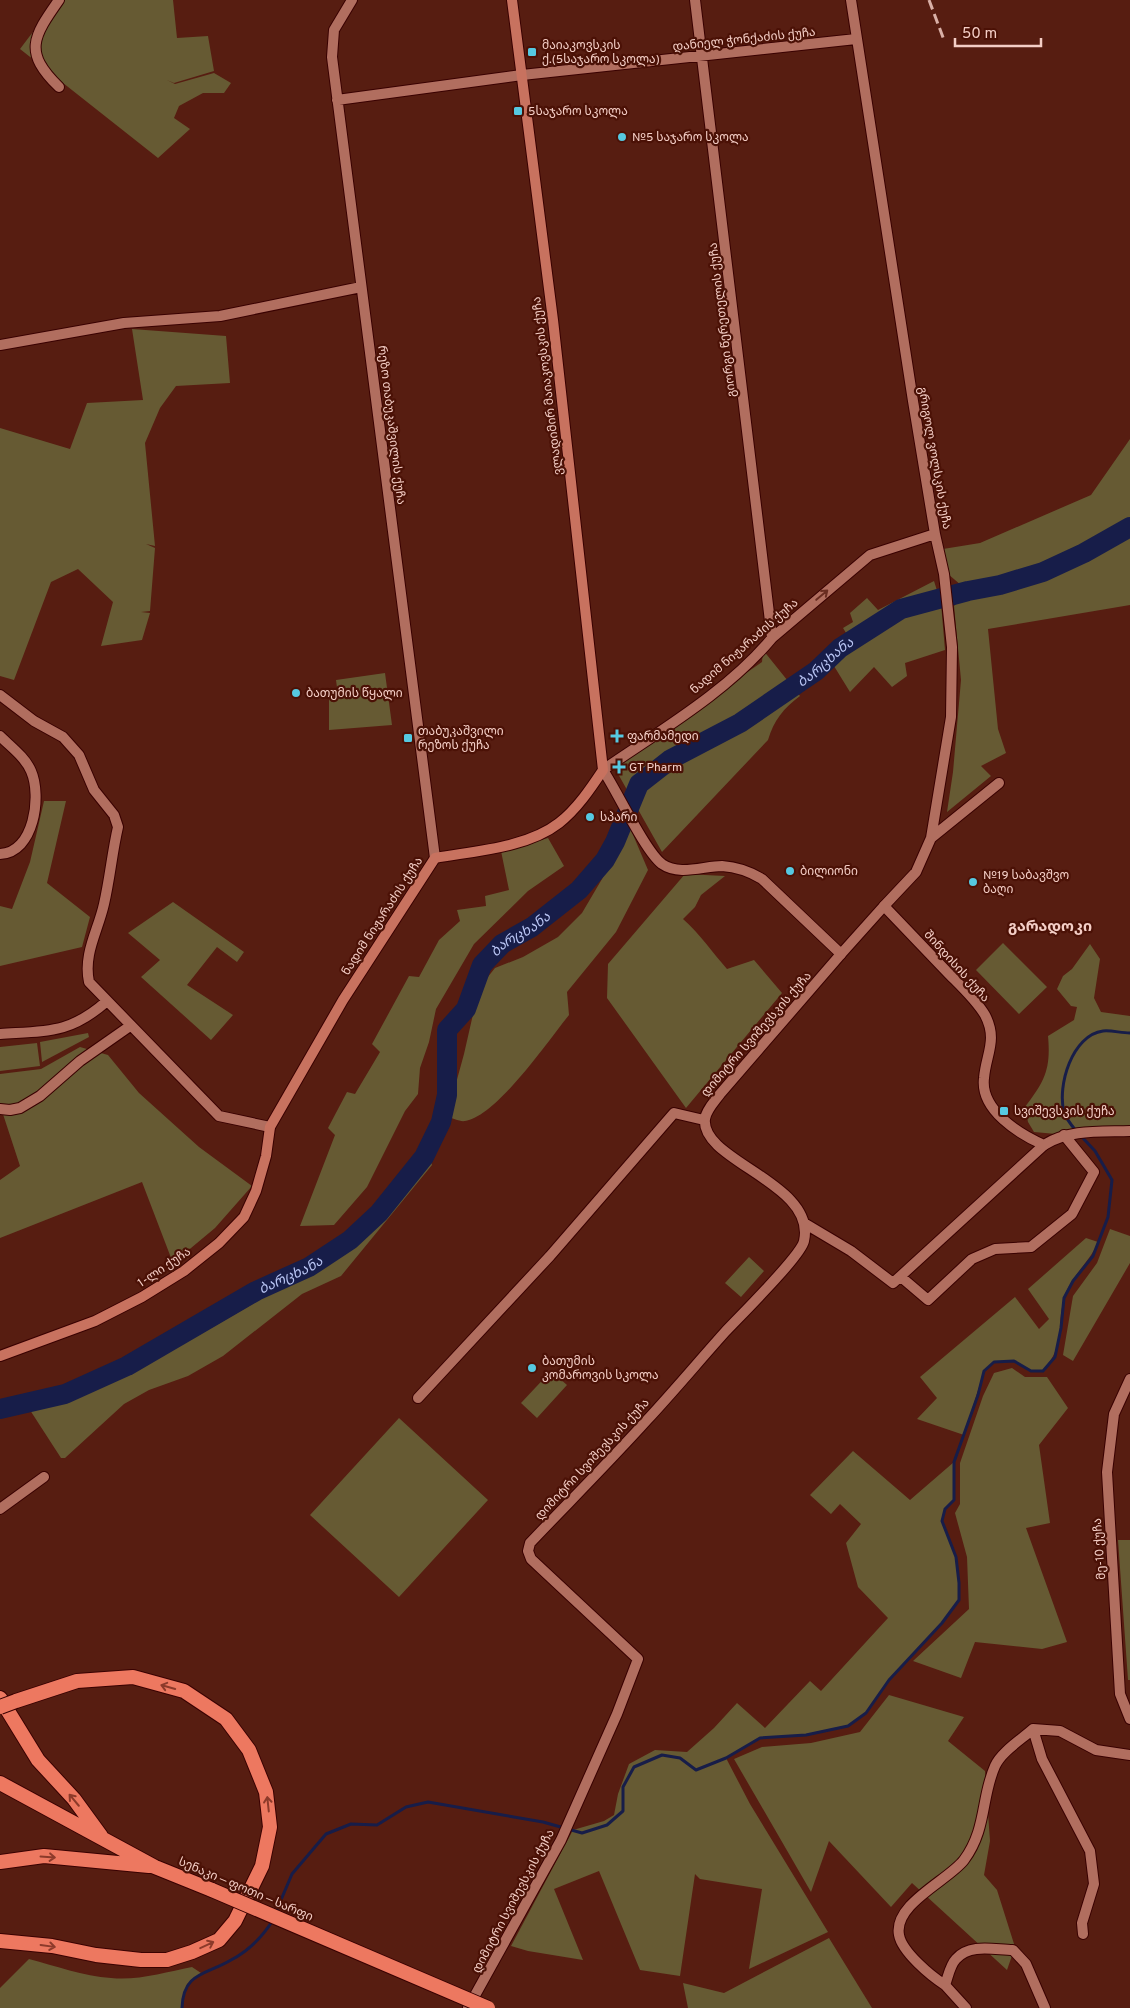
<svg xmlns="http://www.w3.org/2000/svg" width="1130" height="2008" font-family="Overpass,'Noto Sans Georgian',sans-serif">
  <style>
    .green { fill: #665a33 }
    .lines { fill: none; stroke-linecap: round; stroke-linejoin: round }
    .stream { stroke: #171d49; stroke-width: 3 }
    .river { stroke: #171d49; stroke-width: 20 }
    .minor-casing { stroke: #390100; stroke-width: 12 }
    .tertiary-casing { stroke: #390100; stroke-width: 12 }
    .secondary-casing { stroke: #390100; stroke-width: 12 }
    .trunk-casing { stroke: #390100; stroke-width: 16 }
    .minor { stroke: #b16e5f; stroke-width: 10 }
    .tertiary { stroke: #b16e5f; stroke-width: 10 }
    .secondary { stroke: #c8725f; stroke-width: 10 }
    .trunk { stroke: #ed7860; stroke-width: 14 }
    .rail { stroke: #d9b0a7; stroke-width: 3; stroke-dasharray: 10 5; stroke-linecap: butt }
    .trunk-bridge-casing { stroke: #390100; stroke-width: 16; stroke-linecap: butt }
    .trunk-bridge { stroke: #ed7860; stroke-width: 14 }
    .oneway { stroke: #6a2d21 }
    .oneway2 { stroke: #8c3a2a }
    .poi-dot { fill: #56c9e1; stroke: #4b1106; stroke-width: 2 }
    .labels { text-anchor: middle; stroke-width: 4.5; stroke-linejoin: round; paint-order: stroke }
    .street-label { font-size: 12px; fill: #f4cec6; stroke: #4b1106 }
    .poi-label { font-size: 12px; fill: #f4cec6; stroke: #4b1106; text-anchor: start }
    .water-label { font-size: 14px; font-style: italic; fill: #b9c5f4; stroke: #4b1106 }
    .quarter-label { font-size: 15px; font-weight: bold; fill: #f4cec6; stroke: #4b1106 }
  </style>
  <rect width="100%" height="100%" fill="#571d11"/>
  <path class="green" d="M57,0H173L177,38L208,36L214,71L174,83L167,80L175,84L214,73L231,83L224,93H203L179,106L174,118L190,129L158,158L20,49Z
    M132,329L226,336L230,383L176,386L160,408L145,443L155,546L146,544L155,548L150,611L141,612L150,613L142,640L101,646L113,602L78,569L51,582L14,680L0,676V428L70,449L87,403L143,400Z
    M1130,439V605L988,629L998,729L1006,753L981,766L991,776L947,812L953,772L961,680L954,606L968,591L948,574L943,549L980,543L1091,495Z
    M934,581L941,603L945,650L905,663L907,676L892,687L874,667L850,692L829,658L851,641L843,628L853,622L850,613L867,598L878,610Z
    M763,650L800,696C783,709 774,720 768,740L662,852L613,765L762,662Z
    M385,673L392,725L329,730V696L338,695L336,680Z
    M44,801H66L47,883L90,917L82,947L0,966V906L12,909L30,862Z
    M628,823L648,870L616,932L567,992L569,1015C548,1041 496,1117 465,1121C460,1122 452,1118 447,1116L464,1054L479,988L495,968L523,957L558,937L582,913L602,879Z
    M548,838L564,866L528,891L474,944L436,1009L429,1042L420,1068L418,1094L405,1111L367,1187L334,1225L300,1226L335,1135L328,1128L347,1092L355,1094L380,1052L372,1044L409,976L419,977L439,940L460,921L457,910L486,906L485,896L509,890L501,851Z
    M685,874L725,876L701,895L695,907L683,919C700,934 712,952 727,969L754,960L782,993L686,1108L607,998L608,964Z
    M173,902L244,952L237,962L217,947L187,985L233,1015L211,1040L141,977L160,960L128,933Z
    M1003,943L1047,987L1019,1014L976,970Z
    M1090,944L1100,959L1094,998L1101,1012L1130,1016V1126L1056,1134L1034,1132L1028,1122L1025,1107C1045,1081 1051,1069 1048,1036L1074,1020L1077,1007L1071,1006L1057,989L1063,976L1072,969Z
    M88,1033L89,1037L42,1062L40,1042Z
    M37,1043L40,1066L0,1071V1047Z
    M80,1047L108,1055L139,1093L199,1147L252,1186L215,1228L173,1263L142,1182L0,1238V1180L20,1166L0,1105V1074L41,1069Z
    M429,1156L432,1165L341,1276L302,1294L223,1356L188,1376L149,1390L124,1404L65,1458H61L28,1407L60,1400L130,1371L199,1335L354,1245L391,1203Z
    M1110,1229L1130,1236V1263L1073,1361L1063,1355L1073,1296L1097,1263Z
    M1086,1238L1098,1242C1090,1262 1070,1277 1064,1298C1056,1328 1066,1344 1043,1371H1031L1014,1361L994,1362L984,1371L964,1435L917,1419L937,1398L920,1377L1015,1297L1039,1329L1049,1319L1028,1289Z
    M749,1257L764,1271L741,1297L725,1283Z
    M1012,1368L1025,1377H1047L1068,1408L1039,1445L1050,1523L1026,1528L1067,1642L1042,1649L975,1642L961,1678L913,1661L969,1609L967,1557L955,1513L960,1504V1463L983,1396L994,1373Z
    M551,1371L567,1385L537,1418L521,1403Z
    M399,1418L488,1500L399,1597L310,1515Z
    M853,1451L910,1500L954,1462V1500L945,1509L942,1521L956,1557L959,1583V1600L942,1623L889,1680L866,1713L848,1726L806,1735L759,1738L726,1758L750,1804L828,1932L749,1969L762,1889L700,1879L695,1874L680,1976L640,1970L599,1871L554,1889L583,1960L528,1951L511,1946L573,1830L604,1821L614,1815L618,1794L629,1764L655,1750L687,1752L714,1728L737,1703L765,1728L810,1681L821,1691L888,1618L858,1587L846,1543L861,1524L840,1504L831,1514L810,1495Z
    M1118,1540H1130V1680H1128Z
    M889,1695L964,1717L948,1741L985,1771L990,1841L984,1875L997,1890L1015,1947L1007,1970L912,1883L891,1907L829,1841L811,1892L734,1759L762,1747L811,1743L860,1732Z
    M829,1938L872,2008H688L683,1983L724,1993Z
    M29,1959C56,1966 83,1976 111,1978C137,1981 166,1972 192,1967L201,1973L187,1984L182,2008H0V1988Z"/>
  <g class="lines">
    <path class="stream" d="M1077,1132C1072,1126 1066,1119 1064,1112C1057,1086 1072,1035 1103,1031C1111,1030 1121,1033 1130,1033
      M275,1914L292,1874L326,1834L351,1824L377,1825L406,1807L428,1802L543,1822L582,1833L607,1825L623,1811V1787L634,1767L662,1755L680,1758L696,1770L726,1758L760,1738L806,1735L848,1726L866,1713L889,1680L942,1623L959,1600V1583L956,1557L942,1521L945,1509L954,1500V1462L978,1395L984,1371L994,1362L1014,1361L1031,1371H1043L1055,1357L1061,1328L1064,1298L1073,1281L1093,1256L1108,1217L1112,1180L1095,1151L1081,1136
      M182,2008C183,1972 206,1975 231,1960C248,1951 263,1936 273,1920"/>
    <path class="river" id="s1" d="M0,1409L65,1394L127,1366L256,1291L309,1267L350,1240L379,1213L424,1157L441,1122L447,1095V1030L466,1009L482,965L502,944L532,927L579,890L605,860L615,842L639,784L671,759L740,723L816,671L840,648L901,609L968,591L1000,585L1043,572L1084,553L1130,527"/>
    <defs>
      <path id="minor" d="M59,0C33,37 23,52 59,87
        M352,0L334,30L332,57L435,858
        M695,0L772,638
        M851,0L913,401L935,534L944,574L952,647L951,717L931,838L916,872L884,906
        M337,100L522,75L856,39
        M0,345L124,323L220,316L361,287
        M0,695L34,721L63,737L79,755L94,790L114,815L118,827C112,853 110,878 104,904C98,931 83,954 89,982L219,1116L270,1127
        M0,736C11,747 25,757 31,771C42,796 34,853 0,854
        M603,770C661,730 727,692 772,638L870,555L935,534
        M931,838L999,783
        M0,1034C47,1031 70,1034 107,1001
        M0,1109L10,1110L20,1108L40,1096L80,1061L130,1026
        M804,1223L851,1251L893,1283L1044,1145
        M901,1277L928,1300L972,1259L995,1249L1031,1247L1072,1214L1094,1172L1064,1135
        M1130,1379L1114,1414L1107,1472L1120,1694L1130,1719
        M418,1398L550,1256L674,1113L704,1120
        M0,1509L44,1477
        M1033,1729L1042,1759L1090,1851L1094,1884L1082,1923L1083,1934
        M945,1985L966,2008
        M468,2008L561,1840L617,1714L638,1659L531,1559L528,1551L530,1543C569,1502 609,1462 647,1420C674,1391 699,1361 725,1332C739,1317 801,1256 804,1241C817,1183 700,1161 705,1119C706,1110 715,1101 720,1094L841,954
        M1045,2008L1026,1964L1013,1950C995,1950 970,1943 956,1959C950,1965 948,1977 945,1985C931,1976 902,1952 899,1935C893,1904 949,1880 964,1860C987,1829 981,1797 995,1766C1001,1752 1022,1739 1033,1729L1060,1731L1096,1750L1130,1755"/>
      <path id="tertiary" d="M603,770C617,791 645,851 662,864C679,876 704,866 722,866C737,867 749,871 762,879L841,954L884,906C906,929 928,952 950,975C962,987 976,1000 985,1015C998,1040 986,1054 984,1078C980,1110 1019,1134 1044,1145C1069,1129 1101,1132 1130,1131"/>
      <path id="secondary" d="M0,1356L95,1321L142,1297L184,1271L219,1243L244,1217L256,1191L266,1156L270,1127L343,1000L435,858C474,851 527,848 559,823C577,809 591,788 603,770L553,320L512,0"/>
      <path id="trunk" d="M0,1698L38,1760L74,1799L101,1836
        M0,1783L155,1867L212,1890
        M0,1862L44,1856L149,1866
        M0,1941L52,1946L96,1955L141,1960H167L192,1952L219,1940L235,1921L262,1866L270,1827L266,1792L249,1750L226,1719L184,1691L133,1677L77,1681L16,1701"/>
    </defs>
    <use href="#minor" class="minor-casing"/>
    <use href="#tertiary" class="tertiary-casing"/>
    <use href="#secondary" class="secondary-casing"/>
    <use href="#trunk" class="trunk-casing"/>
    <use href="#minor" class="minor"/>
    <use href="#tertiary" class="tertiary"/>
    <use href="#secondary" class="secondary"/>
    <use href="#trunk" class="trunk"/>
    <path class="rail" d="M929,0L944,40"/>
    <defs>
      <path id="trunk-bridge" d="M0,1707L16,1701
        M212,1890L488,2008"/>
    </defs>
    <use href="#trunk-bridge" class="trunk-bridge-casing"/>
    <use href="#trunk-bridge" class="trunk-bridge"/>
  </g>
  <defs><path id="oneway-shaft" d="M-6 0H5M1.5-3L5.5 0L1.5 3" fill="none" stroke-width="1.6" stroke-linecap="round" stroke-linejoin="round" transform="scale(1.25)"/></defs>
  <use class="oneway" href="#oneway-shaft" transform="translate(822 595) rotate(-40)"/>
  <g class="oneway2">
    <use href="#oneway-shaft" transform="translate(168 1687) rotate(-164)"/>
    <use href="#oneway-shaft" transform="translate(74 1800) rotate(-130)"/>
    <use href="#oneway-shaft" transform="translate(268 1804) rotate(-96)"/>
    <use href="#oneway-shaft" transform="translate(48 1857) rotate(4)"/>
    <use href="#oneway-shaft" transform="translate(207 1945) rotate(-25)"/>
    <use href="#oneway-shaft" transform="translate(48 1946) rotate(8)"/>
  </g>
  <g class="poi-dot">
    <rect x="527" y="47" width="10" height="10" rx="2.5"/>
    <rect x="513" y="106" width="10" height="10" rx="2.5"/>
    <circle cx="622" cy="137" r="5"/>
    <circle cx="296" cy="693" r="5"/>
    <path d="M614.5 728.5h5v5h5v5h-5v5h-5v-5h-5v-5h5z"/>
    <rect x="403" y="733" width="10" height="10" rx="2.5"/>
    <path d="M616.5 759.5h5v5h5v5h-5v5h-5v-5h-5v-5h5z"/>
    <circle cx="590" cy="817" r="5"/>
    <circle cx="790" cy="871" r="5"/>
    <circle cx="973" cy="882" r="5"/>
    <rect x="999" y="1106" width="10" height="10" rx="2.5"/>
    <circle cx="532" cy="1368" r="5"/>
  </g>
  <g class="labels">
    <g class="street-label">
      <text transform="translate(744 39) rotate(-6)" y="4">დანიელ ჭონქაძის ქუჩა</text>
      <text transform="translate(722 320) rotate(-97)" y="4">გიორგი წერეთელის ქუჩა</text>
      <text transform="translate(547 386) rotate(-97)" y="4">ვლადიმირ მაიაკოვსკის ქუჩა</text>
      <text transform="translate(392 425) rotate(83)" y="4">რეზო თაბუკაშვილის ქუჩა</text>
      <text transform="translate(935 458) rotate(80)" y="4">გრიგოლ ვოლსკის ქუჩა</text>
      <text transform="translate(744 646) rotate(-41)" y="4">ნადიმ ნიჟარაძის ქუჩა</text>
      <text transform="translate(382 916) rotate(-57)" y="4">ნადიმ ნიჟარაძის ქუჩა</text>
      <text transform="translate(957 966) rotate(48)" y="4">შინდისის ქუჩა</text>
      <text transform="translate(756 1034) rotate(-49)" y="4">დიმიტრი სვიშევსკის ქუჩა</text>
      <text transform="translate(164 1267) rotate(-34)" y="4">1-ლი ქუჩა</text>
      <text transform="translate(592 1459) rotate(-47)" y="4">დიმიტრი სვიშევსკის ქუჩა</text>
      <text transform="translate(1099 1549) rotate(-94)" y="4">მე-10 ქუჩა</text>
      <text transform="translate(246 1889) rotate(23)" y="4">სენაკი — ფოთი — სარფი</text>
      <text transform="translate(513 1901) rotate(-62)" y="4">დიმიტრი სვიშევსკის ქუჩა</text>
    </g>
    <g class="poi-label">
      <text x="542" y="49">მაიაკოვსკის<tspan x="542" dy="14">ქ.(5საჯარო სკოლა)</tspan></text>
      <text x="528" y="115">5საჯარო სკოლა</text>
      <text x="632" y="141">№5 საჯარო სკოლა</text>
      <text x="306" y="697">ბათუმის წყალი</text>
      <text x="418" y="735">თაბუკაშვილი<tspan x="418" dy="14">რეზოს ქუჩა</tspan></text>
      <text x="627" y="740">ფარმამედი</text>
      <text x="629" y="771">GT Pharm</text>
      <text x="600" y="821">სპარი</text>
      <text x="800" y="875">ბილიონი</text>
      <text x="983" y="879">№19 საბავშვო<tspan x="983" dy="14">ბაღი</tspan></text>
      <text x="1014" y="1115">სვიშევსკის ქუჩა</text>
      <text x="542" y="1365">ბათუმის<tspan x="542" dy="14">კომაროვის სკოლა</tspan></text>
    </g>
    <g class="water-label">
      <text dy="5" stroke="none"><textPath href="#s1" startOffset="1179">ბარცხანა</textPath></text>
      <text dy="5" stroke="none"><textPath href="#s1" startOffset="759">ბარცხანა</textPath></text>
      <text dy="5" stroke="none"><textPath href="#s1" startOffset="322">ბარცხანა</textPath></text>
    </g>
    <g class="quarter-label">
      <text x="1050" y="931">გარადოკი</text>
    </g>
  </g>
  <path d="M955 38v8h86v-8" fill="none" stroke="#f4cec6" stroke-width="2.5"/>
  <text x="962" y="38" font-size="15" fill="#f4cec6" stroke="#4b1106" stroke-width="4" paint-order="stroke">50 m</text>
</svg>
